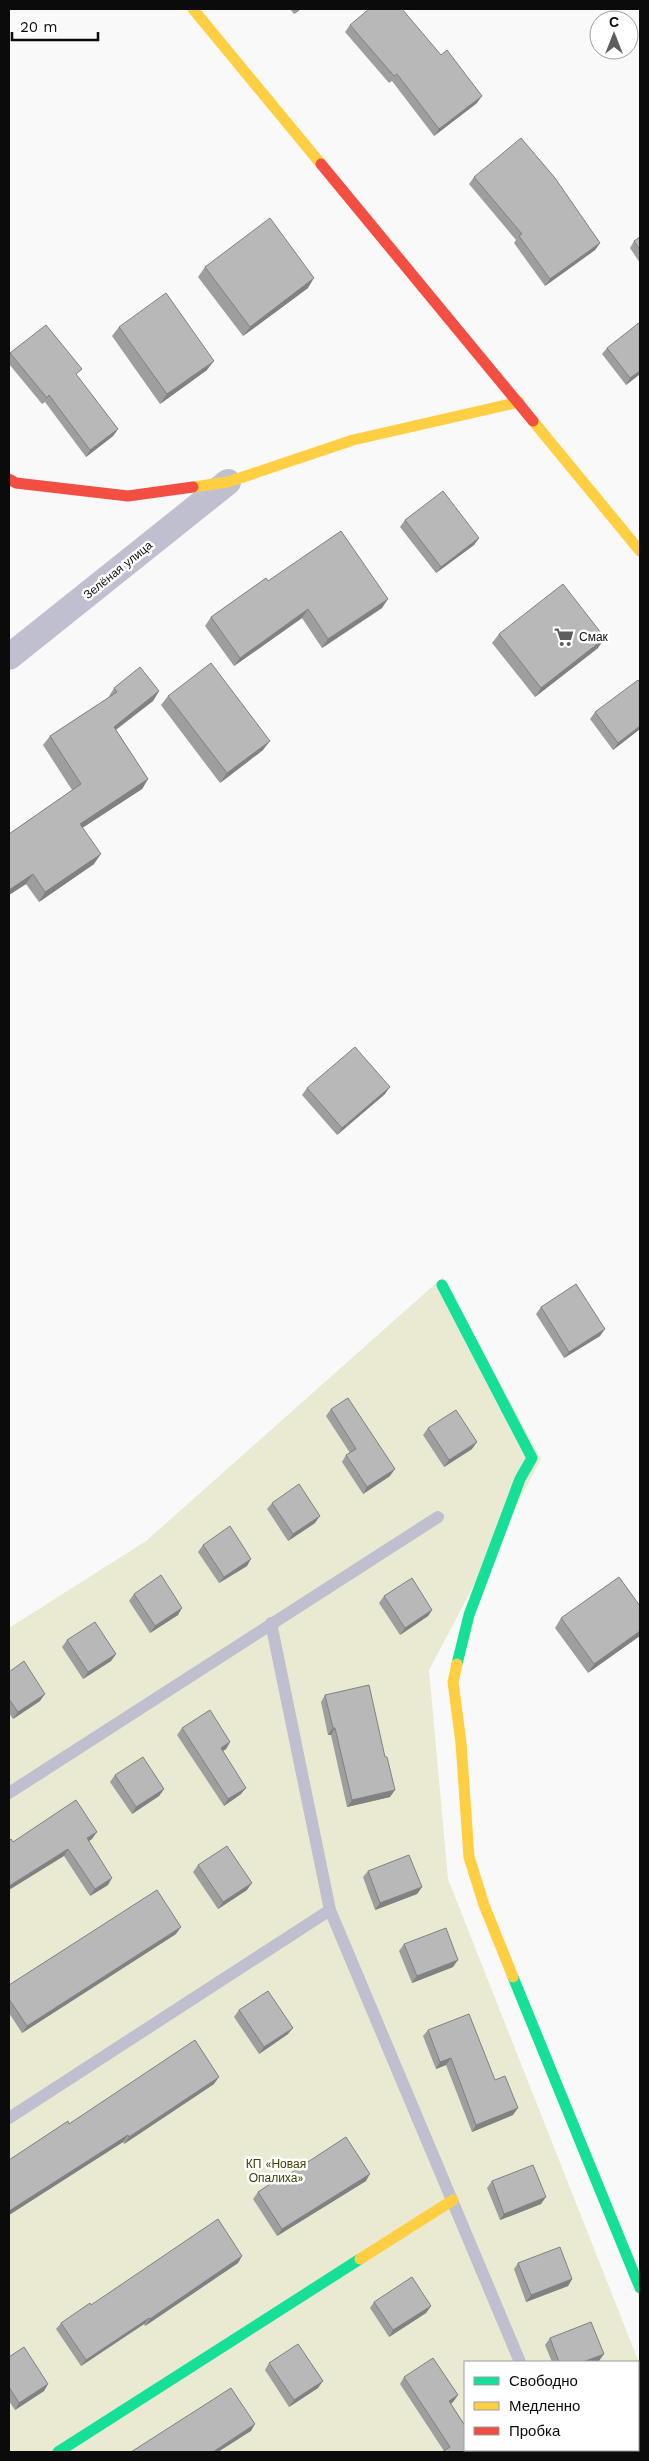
<svg xmlns="http://www.w3.org/2000/svg" width="649" height="2461" font-family="'Work Sans',sans-serif">
  <style>
    .green { fill: #e9ead1; fill-rule: evenodd }
    .lines { fill: none; stroke-linecap: round; stroke-linejoin: round }
    .lane { stroke: #c0bfcf; stroke-width: 12 }
    .street { stroke: #c0bfcf; stroke-width: 26 }
    .fast { stroke: #16e098; stroke-width: 11 }
    .slow { stroke: #ffcf43; stroke-width: 11 }
    .jam { stroke: #f24e42; stroke-width: 11 }
    .wall { fill: #9e9e9f }
    .shaded-wall { fill: #818182 }
    .building { fill: #b8b8b9; stroke: #818182 }
    .labels { text-anchor: middle; stroke-width: 5; stroke-linejoin: round; paint-order: stroke }
    .street-label { font-size: 12px; fill: #0b0b0c; stroke: #fff }
    .poi-label { font-size: 12px; fill: #0b0b0c; stroke: #fff; text-anchor: start }
    .park-label { font-size: 12px; fill: #3e3d00; stroke: #fff }
  </style>
  <rect width="100%" height="100%" fill="#f9f9fa"/>
  <path class="green" d="M443,1277L541,1459L429,1670L448,1879L640,2365V2452H9V1628L146,1541ZM465,2362H638V2450H465Z"/>
  <g class="lines">
    <path class="lane" d="M271,1623L330,1910L520,2362
      M9,1793L438,1517
      M9,2118L330,1910
      M556,2450L557,2452"/>
    <path class="street" d="M9,657L228,482"/>
    <path class="fast" d="M442,1285L532,1458L520,1479L469,1615L457,1664
      M513,1977L640,2288
      M58,2452L360,2259"/>
    <path class="slow" d="M193,9L321,164
      M533,421L640,551
      M193,487L228,482L353,440L519,402
      M457,1664L453,1682L461,1743L469,1857L484,1905L513,1977
      M360,2259L453,2200"/>
    <path class="jam" d="M321,164L533,421
      M9,479L16,483L128,496L193,487"/>
  </g>
  <path class="wall" d="M290,9H301L294,14Z
    M350,25L477,103L434,136L392,81L389,83L345,32Z
    M474,177L600,243L595,250L545,286L514,243L516,240L469,184Z
    M640,237V263L630,248L634,241Z
    M205,267L308,288L243,336L198,277Z
    M119,327L207,370L160,404L112,336Z
    M607,348L640,374L626,385L602,354Z
    M10,353L77,376L118,429L113,436L86,457L45,402L42,404L9,364V356Z
    M405,520L479,538L474,545L436,573L400,527Z
    M268,581L382,608L322,648L302,618L234,666L205,626L211,617Z
    M499,634L598,648L535,697L492,643Z
    M640,683V729L613,750L590,719L595,712Z
    M114,688L159,691L153,701L116,730L148,779L142,789L82,828L94,864L39,902L26,884L9,895V834L72,790L43,745L50,736L108,698Z
    M168,696L263,750L220,783L161,705Z
    M307,1088L385,1094L337,1135L302,1095Z
    M541,1307L600,1336L564,1358L536,1314Z
    M331,1409L390,1476L363,1494L342,1462L346,1455L350,1453L326,1416Z
    M428,1428L472,1449L444,1467L423,1435Z
    M272,1503L315,1523L288,1541L267,1509Z
    M203,1545L247,1566L219,1583L198,1552Z
    M134,1594L178,1615L150,1633L129,1601Z
    M384,1596L432,1610L428,1616L400,1635L379,1603Z
    M640,1606L588,1673L555,1628L561,1618Z
    M67,1640L116,1654L111,1661L83,1679L62,1647Z
    M9,1672L40,1701L13,1719L9,1713Z
    M325,1695L390,1797L347,1807L331,1735H328L321,1702Z
    M182,1728L230,1742L226,1749L223,1751L241,1794L224,1806L177,1735Z
    M115,1775L164,1789L159,1796L132,1814L110,1782Z
    M92,1839L89,1841L108,1885L90,1896L64,1856L13,1842Z
    M198,1865L247,1890L218,1909L193,1872Z
    M368,1871L422,1887L417,1894L375,1910L363,1877Z
    M176,1934L22,2033L9,2013V1985Z
    M404,1944L453,1967L412,1983L399,1951Z
    M239,2010L288,2034L259,2054L234,2017Z
    M428,2030L513,2115L472,2132L446,2065L436,2069L423,2036Z
    M214,2084L124,2144L123,2142L9,2215V2160L69,2124Z
    M288,2175L366,2181L277,2236L253,2199L258,2192Z
    M492,2181L541,2204L500,2220L487,2188Z
    M242,2256L238,2263L145,2326L144,2324L81,2366L56,2329L61,2323L91,2305Z
    M518,2263L572,2279L568,2286L526,2302L514,2269Z
    M374,2302L431,2306L426,2313L389,2337L370,2308Z
    M550,2338L599,2361L596,2362H552L545,2345Z
    M9,2357L48,2384L44,2391L15,2410L9,2401Z
    M269,2363L318,2388L289,2407L265,2370Z
    M404,2377L458,2395L453,2402L451,2404L483,2452L444,2451L400,2384Z"/>
  <path class="shaded-wall" d="M298,9H301L294,14Z
    M482,96L477,103L434,136L439,129Z
    M600,243L595,250L545,286L550,279Z
    M314,278L308,288L243,336L250,327Z
    M214,361L207,370L160,404L167,394Z
    M640,371V374L626,385L630,378Z
    M118,429L113,436L86,457L90,450Z
    M479,538L474,545L436,573L441,567Z
    M388,599L382,608L322,648L328,639Z
    M308,609L302,618L234,666L240,658Z
    M605,638L598,648L535,697L541,688Z
    M159,691L153,701L107,736L114,727Z
    M640,726V729L613,750L618,743Z
    M270,741L263,750L220,783L227,773Z
    M148,779L142,789L73,834L80,824Z
    M101,854L94,864L39,902L45,892Z
    M33,874L26,884L9,895V890Z
    M390,1087L385,1094L337,1135L342,1128Z
    M605,1329L600,1336L564,1358L569,1352Z
    M477,1442L472,1449L444,1467L449,1460Z
    M395,1469L390,1476L363,1494L367,1487Z
    M320,1516L315,1523L288,1541L293,1534Z
    M251,1559L247,1566L219,1583L224,1577Z
    M182,1608L178,1615L150,1633L155,1626Z
    M432,1610L428,1616L400,1635L405,1628Z
    M640,1631V1636L588,1673L594,1664Z
    M116,1654L111,1661L83,1679L88,1672Z
    M45,1694L40,1701L13,1719L18,1712Z
    M333,1728H335L331,1735H328Z
    M230,1742L226,1749L216,1755L221,1748Z
    M246,1788L241,1794L224,1806L228,1799Z
    M164,1789L159,1796L132,1814L136,1807Z
    M395,1790L390,1797L347,1807L352,1800Z
    M97,1832L92,1839L82,1845L87,1838Z
    M68,1849L64,1856L9,1890V1886Z
    M112,1878L108,1885L90,1896L95,1889Z
    M252,1883L247,1890L218,1909L223,1902Z
    M422,1887L417,1894L375,1910L380,1903Z
    M181,1927L176,1934L22,2033L27,2026Z
    M458,1960L453,1967L412,1983L417,1976Z
    M293,2028L288,2034L259,2054L264,2047Z
    M451,2058L446,2065L436,2069L440,2062Z
    M219,2077L214,2084L124,2144L129,2137Z
    M518,2108L513,2115L472,2132L476,2125Z
    M128,2135L123,2142L9,2215V2211Z
    M370,2174L366,2181L277,2236L282,2229Z
    M546,2197L541,2204L500,2220L504,2214Z
    M242,2256L238,2263L145,2326L150,2319Z
    M572,2279L568,2286L526,2302L531,2295Z
    M431,2306L426,2313L389,2337L393,2330Z
    M149,2318L144,2324L81,2366L86,2360Z
    M604,2354L599,2361L596,2362H583Z
    M323,2381L318,2388L289,2407L294,2400Z
    M48,2384L44,2391L15,2410L19,2403Z
    M458,2395L453,2402L444,2408L449,2401Z
    M255,2424L251,2431L218,2452H213Z"/>
  <path class="building" d="M369,9H402L441,55L447,50L482,96L439,129L397,74L394,76L350,25Z
    M521,138L555,178L600,243L550,279L519,236L522,234L474,177Z
    M270,218L314,278L250,327L205,267Z
    M640,237V250L634,241Z
    M166,293L214,361L167,394L119,327Z
    M640,322V371L630,378L607,348Z
    M46,325L82,369L76,374L118,429L90,450L49,395L47,398L10,353Z
    M443,491L479,538L441,567L405,520Z
    M341,531L388,599L328,639L308,609L240,658L211,617L266,578L268,581Z
    M563,584L605,638L541,688L499,634Z
    M211,663L270,741L227,773L168,696Z
    M140,667L159,691L114,727L148,779L80,824L101,854L45,892L33,874L9,890V834L81,784L50,736L117,692L114,688Z
    M638,680L640,683V726L618,743L595,712Z
    M355,1047L390,1087L342,1128L307,1088Z
    M576,1284L605,1329L569,1352L541,1307Z
    M348,1398L395,1469L367,1487L346,1455L356,1449L331,1409Z
    M456,1410L477,1442L449,1460L428,1428Z
    M299,1484L320,1516L293,1534L272,1503Z
    M230,1526L251,1559L224,1577L203,1545Z
    M161,1575L182,1608L155,1626L134,1594Z
    M619,1577L640,1606V1631L594,1664L561,1618Z
    M412,1578L432,1610L405,1628L384,1596Z
    M95,1622L116,1654L88,1672L67,1640Z
    M24,1661L45,1694L18,1712L9,1699V1672Z
    M369,1685L385,1757H387L395,1790L352,1800L335,1728H333L325,1695Z
    M210,1710L230,1742L221,1748L246,1788L228,1799L182,1728Z
    M143,1757L164,1789L136,1807L115,1775Z
    M76,1800L97,1832L87,1838L112,1878L95,1889L68,1849L9,1886V1841L11,1839L13,1842Z
    M227,1846L252,1883L223,1902L198,1865Z
    M409,1855L422,1887L380,1903L368,1871Z
    M157,1890L181,1927L27,2026L9,1999V1985Z
    M446,1928L458,1960L417,1976L404,1944Z
    M268,1991L293,2028L264,2047L239,2010Z
    M469,2014L495,2080L505,2076L518,2108L476,2125L451,2058L440,2062L428,2030Z
    M195,2040L219,2077L129,2137L128,2135L9,2211V2160L68,2121L69,2124Z
    M346,2137L370,2174L282,2229L258,2192L287,2173L288,2175Z
    M533,2165L546,2197L504,2214L492,2181Z
    M218,2219L242,2256L150,2319L149,2318L86,2360L61,2323L90,2303L91,2305Z
    M560,2247L572,2279L531,2295L518,2263Z
    M412,2277L431,2306L393,2330L374,2302Z
    M591,2322L604,2354L583,2362H559L550,2338Z
    M298,2344L323,2381L294,2400L269,2363Z
    M24,2347L48,2384L19,2403L9,2387V2357Z
    M433,2358L458,2395L449,2401L465,2426V2450H481L483,2452H442L450,2447L404,2377Z
    M231,2388L255,2424L213,2452H131Z"/>
  <defs>
    <symbol id="supermarket-bare" viewBox="-9 -9 18 18"><path d="M-6-5.5h2.5l.6 2H6L4.5 2H-2.5L-4.4-4H-6ZM-1.5 3.2a1.3 1.3 0 1 0 .1 0ZM3 3.2a1.3 1.3 0 1 0 .1 0Z" fill="#5e5e5f" stroke="#fff" stroke-width="2.5" paint-order="stroke"/></symbol>
  </defs>
  <g fill-rule="evenodd">
    <use href="#supermarket-bare" x="550" y="623" width="28" height="28"/>
  </g>
  <g class="labels">
    <g class="street-label">
      <text transform="translate(118 570) rotate(-39)" y="4">Зелёная улица</text>
    </g>
    <g class="poi-label">
      <text x="579" y="641">Смак</text>
    </g>
    <g class="park-label">
      <text x="276" y="2168">КП «Новая<tspan x="276" dy="14">Опалиха»</tspan></text>
    </g>
  </g>
  <rect width="649" height="2461" fill="none" stroke="#0b0b0c" stroke-width="20"/>
  <rect x="464" y="2361" width="175" height="90" fill="#ffffff" stroke="#9d9d9e"/>
  <rect x="474" y="2377" width="25" height="8" fill="#16e098" stroke="#9d9d9e"/>
  <text x="509" y="2386" font-size="15" fill="#0b0b0c">Свободно</text>
  <rect x="474" y="2402" width="25" height="8" fill="#ffcf43" stroke="#9d9d9e"/>
  <text x="509" y="2411" font-size="15" fill="#0b0b0c">Медленно</text>
  <rect x="474" y="2427" width="25" height="8" fill="#f24e42" stroke="#9d9d9e"/>
  <text x="509" y="2436" font-size="15" fill="#0b0b0c">Пробка</text>
  <g transform="translate(614 35)"><circle r="24" fill="#ffffff" stroke="#9d9d9e"/>
  <path d="M0-4L9 19L0 12L-9 19Z" fill="#5e5e5f"/>
  <text y="-8" font-size="14" font-weight="bold" text-anchor="middle" fill="#0b0b0c">С</text>
  </g>
  <path d="M12 32v8h86v-8" fill="none" stroke="#0b0b0c" stroke-width="2.5"/>
  <text x="20" y="32" font-size="15" fill="#0b0b0c" stroke="#ffffff" stroke-width="4" paint-order="stroke">20 m</text>
</svg>
